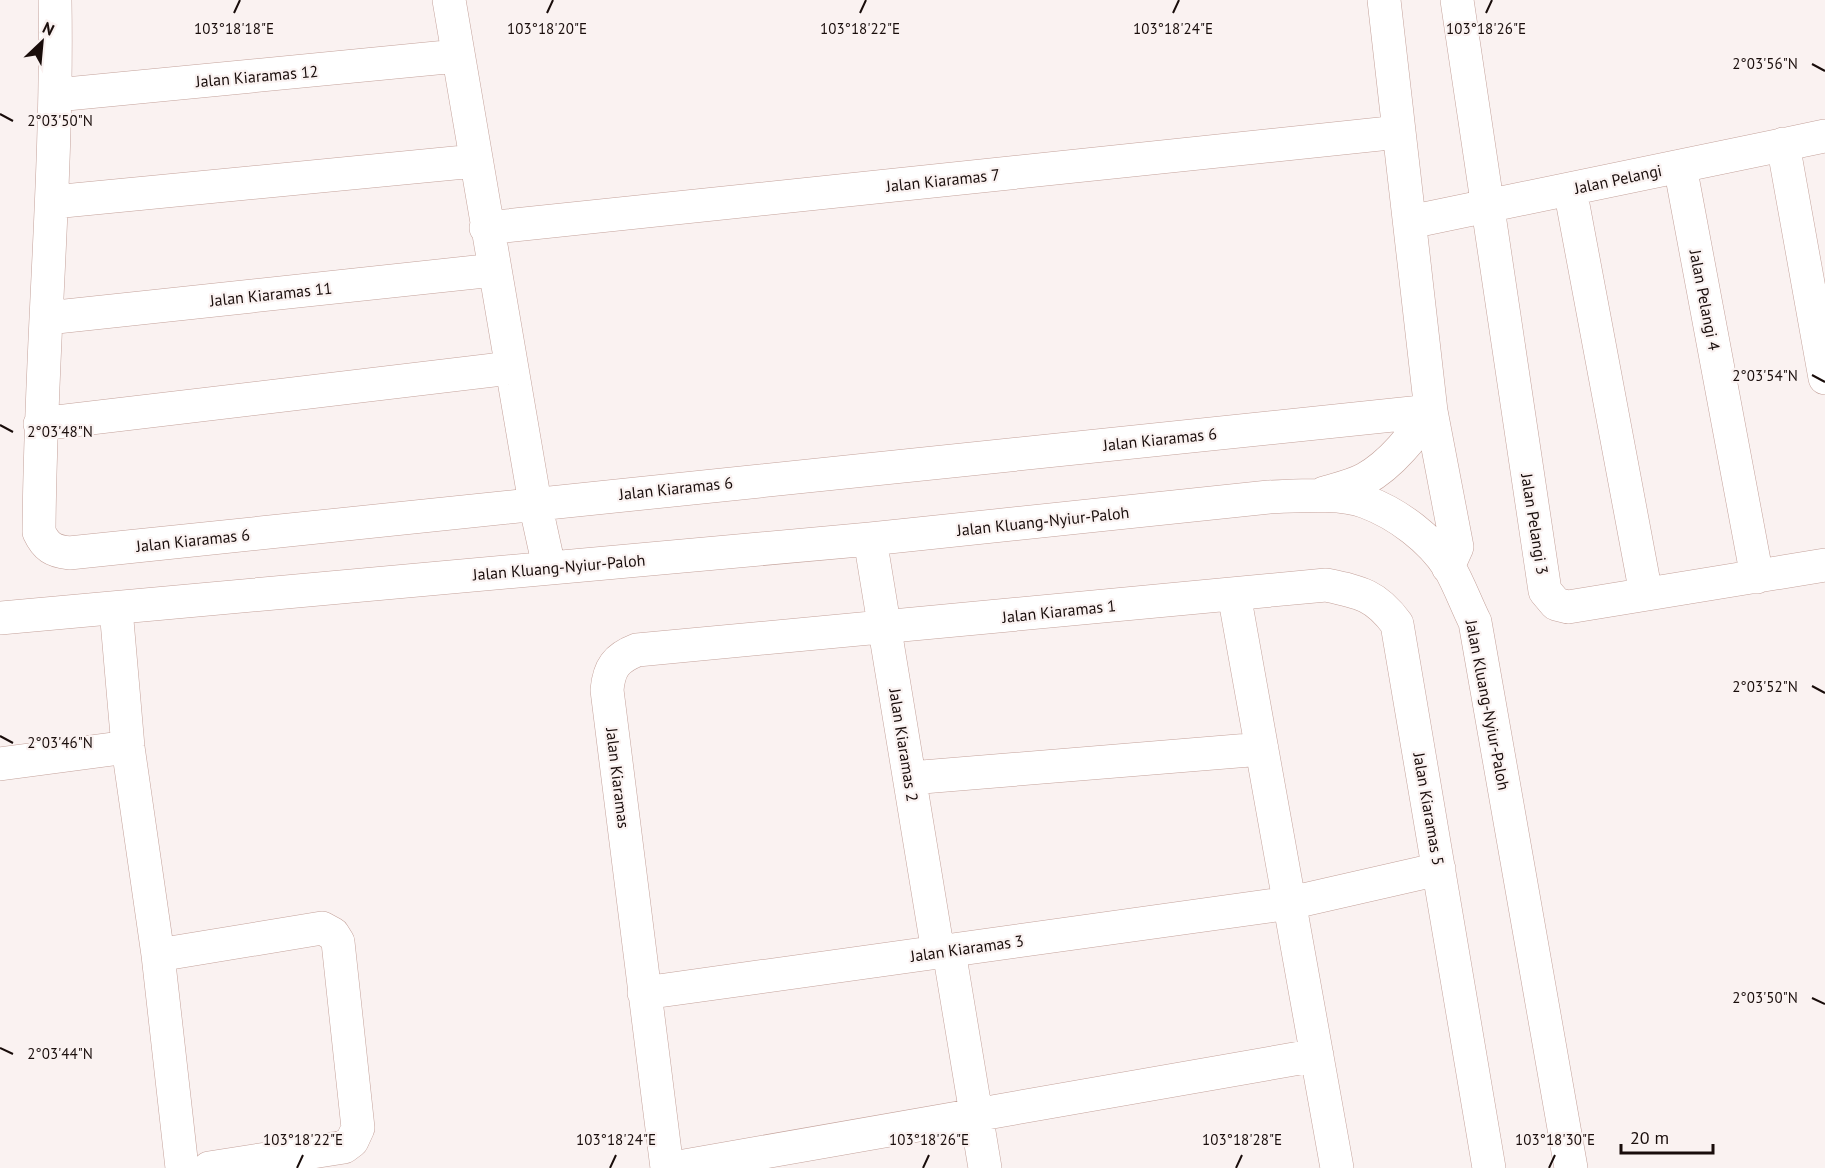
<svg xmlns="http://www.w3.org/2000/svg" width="1825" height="1168" font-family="'PT Sans',sans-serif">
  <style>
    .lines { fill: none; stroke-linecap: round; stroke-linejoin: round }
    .minor-casing { stroke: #c4a29b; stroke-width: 34 }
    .minor { stroke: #fff; stroke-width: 33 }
    .ticks { fill: none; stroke: #190d0b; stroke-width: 2 }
    .labels { text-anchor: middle; stroke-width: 4.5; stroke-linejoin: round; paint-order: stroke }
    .street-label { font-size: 16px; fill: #190d0b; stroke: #faf2f1 }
    .ticks-label { font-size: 15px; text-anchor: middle; fill: #190d0b; stroke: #faf2f1; stroke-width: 4.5; stroke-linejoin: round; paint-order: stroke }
  </style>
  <rect width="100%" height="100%" fill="#faf2f1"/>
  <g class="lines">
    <defs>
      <path id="minor" d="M55,0C58,178 40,355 39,532C46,547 53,551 69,553L1431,411
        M449,0L535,503L549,567
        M1384,0L1431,411L1457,547L1448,567
        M1457,0L1545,591L1556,604L1568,607L1825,565
        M56,95L457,56
        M1783,144L1825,378
        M1680,166L1757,577
        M1570,189L1646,594
        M53,202L475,161
        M1410,222L1825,136
        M486,228L1399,132
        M47,318L494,270
        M40,424L511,368
        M1324,493C1337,489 1352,486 1365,479C1392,464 1413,436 1431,411
        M870,539L938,952
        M1234,594L1337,1168
        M116,609L128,747L158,955L182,1168
        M0,618L870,539L1269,497C1298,496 1340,492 1366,502C1398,514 1431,539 1449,567C1459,584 1466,604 1475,622L1571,1168
        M0,764L128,747
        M910,778L1262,749
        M949,951L985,1168
        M158,955L322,928L333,934L338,942L358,1128L352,1141L344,1147L209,1168
        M644,993L1290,903L1439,869
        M667,1168L607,690C609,668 616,658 637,650L1326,585C1360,592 1376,595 1397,624L1489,1168
        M673,1168L1317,1055"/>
    </defs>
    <use href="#minor" class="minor-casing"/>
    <use href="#minor" class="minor"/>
  </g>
  <path class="ticks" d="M234,13L240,0M547,13L553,0M860,13L866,0M1173,13L1179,0M1486,13L1492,0M1812,64L1825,71M0,114L13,121M1812,375L1825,382M0,425L13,432M1812,686L1825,693M0,736L13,743M1812,998L1825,1004M0,1048L13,1054M297,1168L303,1155M610,1168L616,1155M923,1168L929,1155M1236,1168L1242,1155M1549,1168L1555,1155"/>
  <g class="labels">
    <g class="street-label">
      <text transform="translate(257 76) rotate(-5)" y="6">Jalan Kiaramas 12</text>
      <text transform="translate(1618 179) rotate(-12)" y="6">Jalan Pelangi</text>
      <text transform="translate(943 180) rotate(-6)" y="6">Jalan Kiaramas 7</text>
      <text transform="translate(271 294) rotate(-6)" y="6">Jalan Kiaramas 11</text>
      <text transform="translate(1705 300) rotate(79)" y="6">Jalan Pelangi 4</text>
      <text transform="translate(1160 439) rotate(-6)" y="6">Jalan Kiaramas 6</text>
      <text transform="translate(676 488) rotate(-6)" y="6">Jalan Kiaramas 6</text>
      <text transform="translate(1043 521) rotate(-6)" y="6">Jalan Kluang-Nyiur-Paloh</text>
      <text transform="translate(1535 524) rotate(81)" y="6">Jalan Pelangi 3</text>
      <text transform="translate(193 540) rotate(-6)" y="6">Jalan Kiaramas 6</text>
      <text transform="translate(559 567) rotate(-5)" y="6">Jalan Kluang-Nyiur-Paloh</text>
      <text transform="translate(1059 611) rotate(-6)" y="6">Jalan Kiaramas 1</text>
      <text transform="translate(1488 705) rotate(79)" y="6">Jalan Kluang-Nyiur-Paloh</text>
      <text transform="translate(904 745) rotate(81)" y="6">Jalan Kiaramas 2</text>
      <text transform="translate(618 778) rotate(83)" y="6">Jalan Kiaramas</text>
      <text transform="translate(1429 809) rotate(80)" y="6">Jalan Kiaramas 5</text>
      <text transform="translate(967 948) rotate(-8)" y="6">Jalan Kiaramas 3</text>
    </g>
  </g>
  <g class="ticks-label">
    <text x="234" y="34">103°18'18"E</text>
    <text x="547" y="34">103°18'20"E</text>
    <text x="860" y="34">103°18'22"E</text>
    <text x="1173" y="34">103°18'24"E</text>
    <text x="1486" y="34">103°18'26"E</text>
    <text x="1765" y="69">2°03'56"N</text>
    <text x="60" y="126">2°03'50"N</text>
    <text x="1765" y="381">2°03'54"N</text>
    <text x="60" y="437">2°03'48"N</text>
    <text x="1765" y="692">2°03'52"N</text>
    <text x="60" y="748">2°03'46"N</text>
    <text x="1765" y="1003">2°03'50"N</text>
    <text x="60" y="1059">2°03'44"N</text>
    <text x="303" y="1145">103°18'22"E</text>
    <text x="616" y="1145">103°18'24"E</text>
    <text x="929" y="1145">103°18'26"E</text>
    <text x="1242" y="1145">103°18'28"E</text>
    <text x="1555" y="1145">103°18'30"E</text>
  </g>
  <g transform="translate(42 42) rotate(26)" stroke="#faf2f1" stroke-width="4.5" paint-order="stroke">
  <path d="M0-4.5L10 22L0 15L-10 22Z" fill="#190d0b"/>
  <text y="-9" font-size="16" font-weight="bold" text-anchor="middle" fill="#190d0b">N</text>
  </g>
  <path d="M1621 1144v9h92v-9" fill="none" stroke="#190d0b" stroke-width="3"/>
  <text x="1630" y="1144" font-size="18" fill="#190d0b" stroke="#faf2f1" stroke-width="4.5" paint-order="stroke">20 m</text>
</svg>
